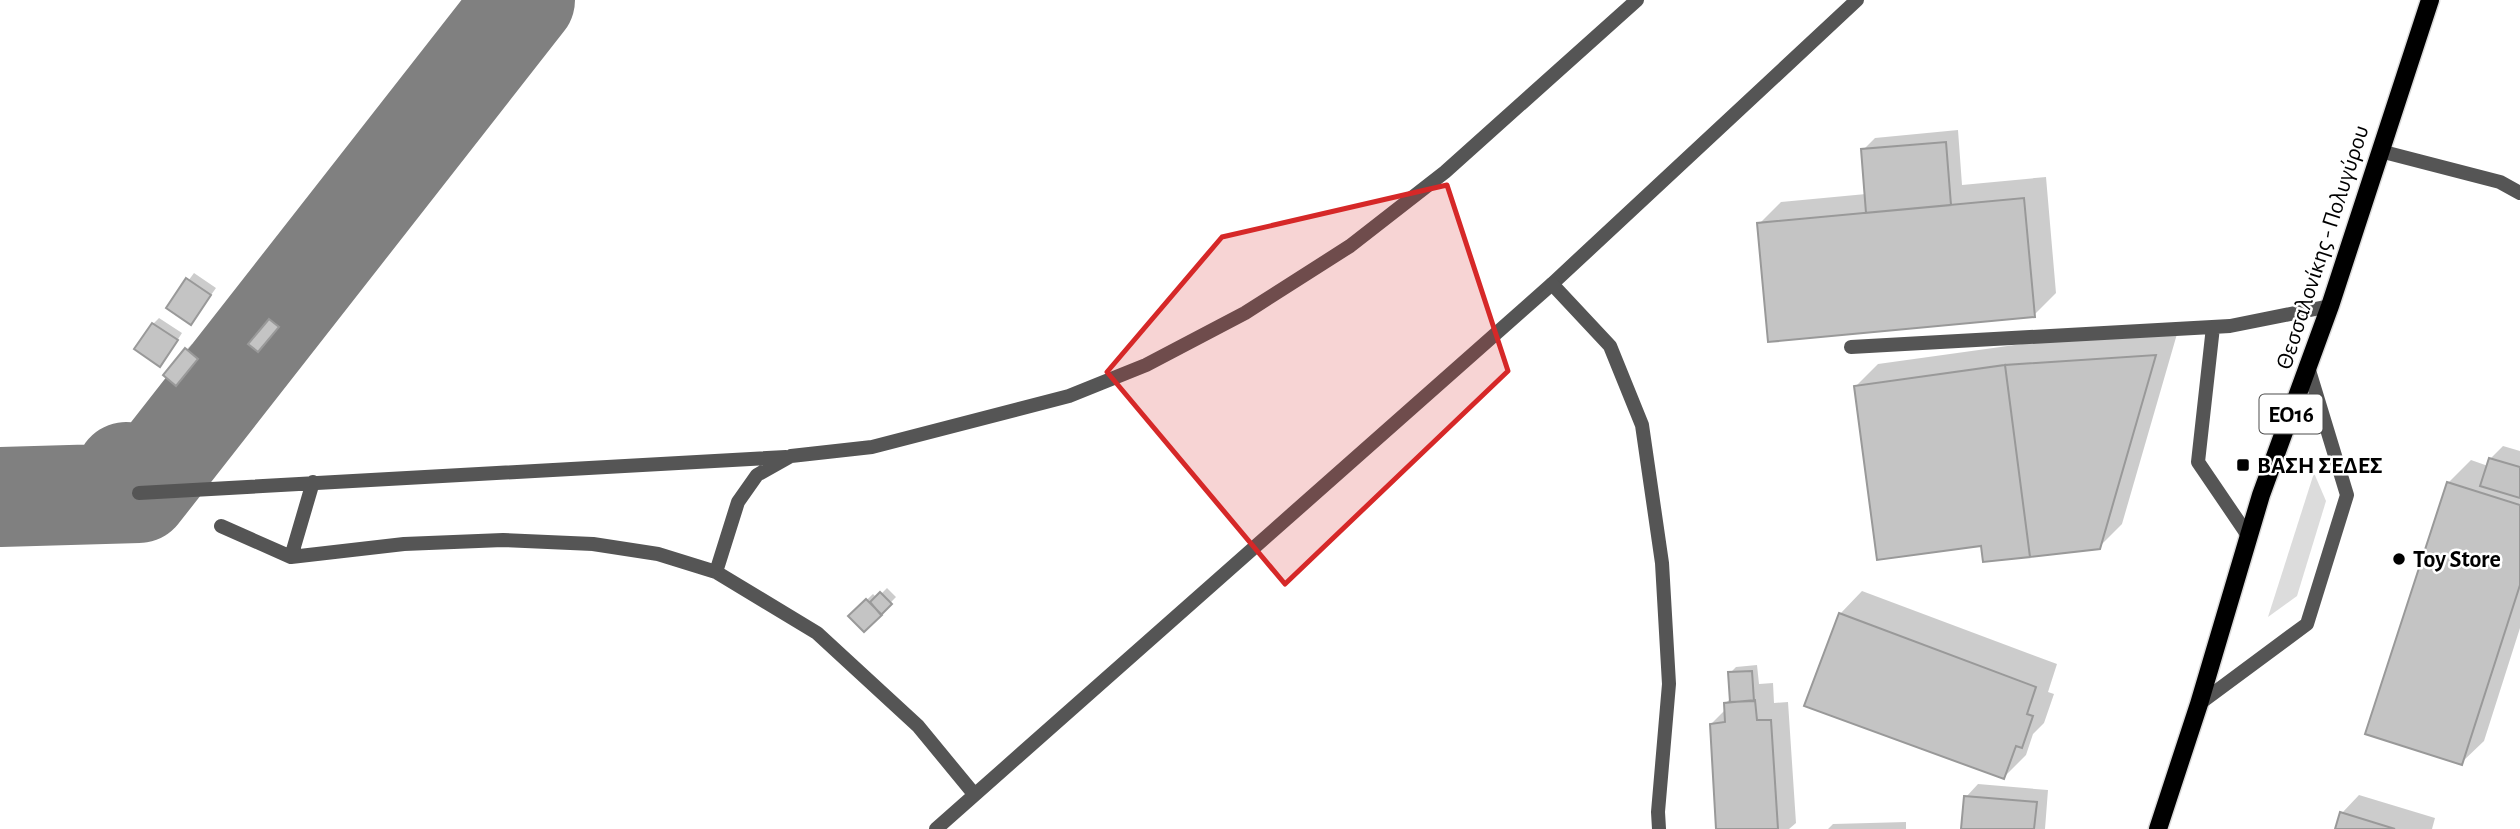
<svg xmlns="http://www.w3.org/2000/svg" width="2520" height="829" font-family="'Alegreya Sans',sans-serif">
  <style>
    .green { fill: #dcdcdc }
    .shadow { fill: #0003 }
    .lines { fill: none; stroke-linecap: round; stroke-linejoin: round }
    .taxiway { stroke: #808080; stroke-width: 100 }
    .building { fill: #c4c4c4; stroke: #999; stroke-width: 2 }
    .primary-casing { stroke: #dbdbdb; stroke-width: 21 }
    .service { stroke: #555; stroke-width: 14 }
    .minor { stroke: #555; stroke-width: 14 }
    .primary { stroke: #000; stroke-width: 18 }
    .marked { fill: #d62828; fill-opacity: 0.2; stroke: #d62828; stroke-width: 5; stroke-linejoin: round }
    .poi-dot { fill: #000; stroke: #fff; stroke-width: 2.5 }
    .labels { text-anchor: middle; stroke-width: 5; stroke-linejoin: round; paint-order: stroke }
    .shield { fill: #fff; stroke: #4c4c4c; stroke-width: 2 }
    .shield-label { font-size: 23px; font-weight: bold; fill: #000 }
    .street-label { font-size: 24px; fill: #000; stroke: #fff }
    .poi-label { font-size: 24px; font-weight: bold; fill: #000; stroke: #fff; text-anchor: start }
  </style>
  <rect width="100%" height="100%" fill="#fff"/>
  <path class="green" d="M2314,473L2326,501L2297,596L2268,617Z"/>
  <path class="shadow" d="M1958,130L1962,185L2046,177L2056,293L2034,315L1759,224L1781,202L1866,194L1863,150L1875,138Z
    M194,273L216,288L191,323L168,308Z
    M276,314L284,320L264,344H250Z
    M159,318L182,333L166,358L153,324Z
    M2177,334L2122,524L2099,547L1983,544L1856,386L1878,364L2029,343Z
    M192,344L202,352L182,378L186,350Z
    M2503,446L2520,451V628L2484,741L2461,763L2367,733L2449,482L2471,460L2488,466L2490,459Z
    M887,588L896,597L864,630L850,616L873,594L877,598Z
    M1862,591L2057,664L2048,692L2054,694L2044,723L2033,734L2026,755L2004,777L1840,614Z
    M1757,665L1759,684L1773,683L1774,703L1788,702L1796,823L1789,829H1718L1711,724L1726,709V703L1731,698L1730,673L1736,667Z
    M1978,784L2048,790L2045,829H1963L1966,797Z
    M2359,795L2435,818L2432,829H2337L2342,813Z
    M1906,822V829H1828L1833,824Z"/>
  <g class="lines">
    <path class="taxiway" d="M126,472L139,493L525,0
      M0,497L139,493"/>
  </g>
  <path class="building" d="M1946,142L1951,205L1866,213L1861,149Z
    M2024,198L2035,317L1768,342L1757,223Z
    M186,278L211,295L191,325L166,308Z
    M269,319L279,327L258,352L248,344Z
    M152,323L178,340L160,367L134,349Z
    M185,348L198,359L176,386L163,375Z
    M2156,355L2100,549L2030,557L2005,365Z
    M2005,365L2030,557L1983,562L1981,546L1877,560L1854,386Z
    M2489,458L2520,467V498L2480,486Z
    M2447,482L2520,505V585L2462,765L2365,734Z
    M880,592L892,604L881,615L870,602Z
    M866,599L882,615L864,632L848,616Z
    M1839,613L2036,687L2027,714L2033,716L2022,748L2016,746L2004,779L1804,706Z
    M1752,671L1754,701L1730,702L1728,672Z
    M1755,700L1757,720H1771L1778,829H1716L1710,724L1725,722L1724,703Z
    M1964,796L2037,802L2034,829H1961Z
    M2340,812L2395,829H2335Z"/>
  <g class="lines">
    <defs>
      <path id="primary" d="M2158,829L2199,704L2261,495L2330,306L2430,0"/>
    </defs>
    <use href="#primary" class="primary-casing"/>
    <path class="service" d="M2213,327L2198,462L2249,537
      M1851,347L2230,326L2330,306
      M139,493L786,457
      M221,526L291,557L404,544L503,540L593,544L658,554L716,572L817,633L918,726L974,794
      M291,557L313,482
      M716,572L738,502L757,475L791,456L872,447L1069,396L1146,365L1245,313L1350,246L1445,172L1637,0
      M2199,704L2307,624L2347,495L2308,367
      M936,829L1552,284L1857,0"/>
    <path class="minor" d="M2380,151L2500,182L2520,193
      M1552,284L1610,346L1642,425L1662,563L1669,684L1658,812L1659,829"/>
    <use href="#primary" class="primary"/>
  </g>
  <path class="marked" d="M1447,185L1508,371L1285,584L1107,372L1222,237Z"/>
  <g class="poi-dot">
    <rect x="2236" y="458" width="14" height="14" rx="3.5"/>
    <circle cx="2399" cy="559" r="7"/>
  </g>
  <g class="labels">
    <rect class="shield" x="2259.5" y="394.5" width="63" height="39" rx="5"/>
    <g class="shield-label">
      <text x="2291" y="422">ΕΟ16</text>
    </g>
    <g class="street-label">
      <text transform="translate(2322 247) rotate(-72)" y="8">Θεσσαλονίκης - Πολυγύρου</text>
    </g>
    <g class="poi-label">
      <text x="2257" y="473">ΒΑΣΗ ΣΕΔΕΣ</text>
      <text x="2413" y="567">Toy Store</text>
    </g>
  </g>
</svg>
